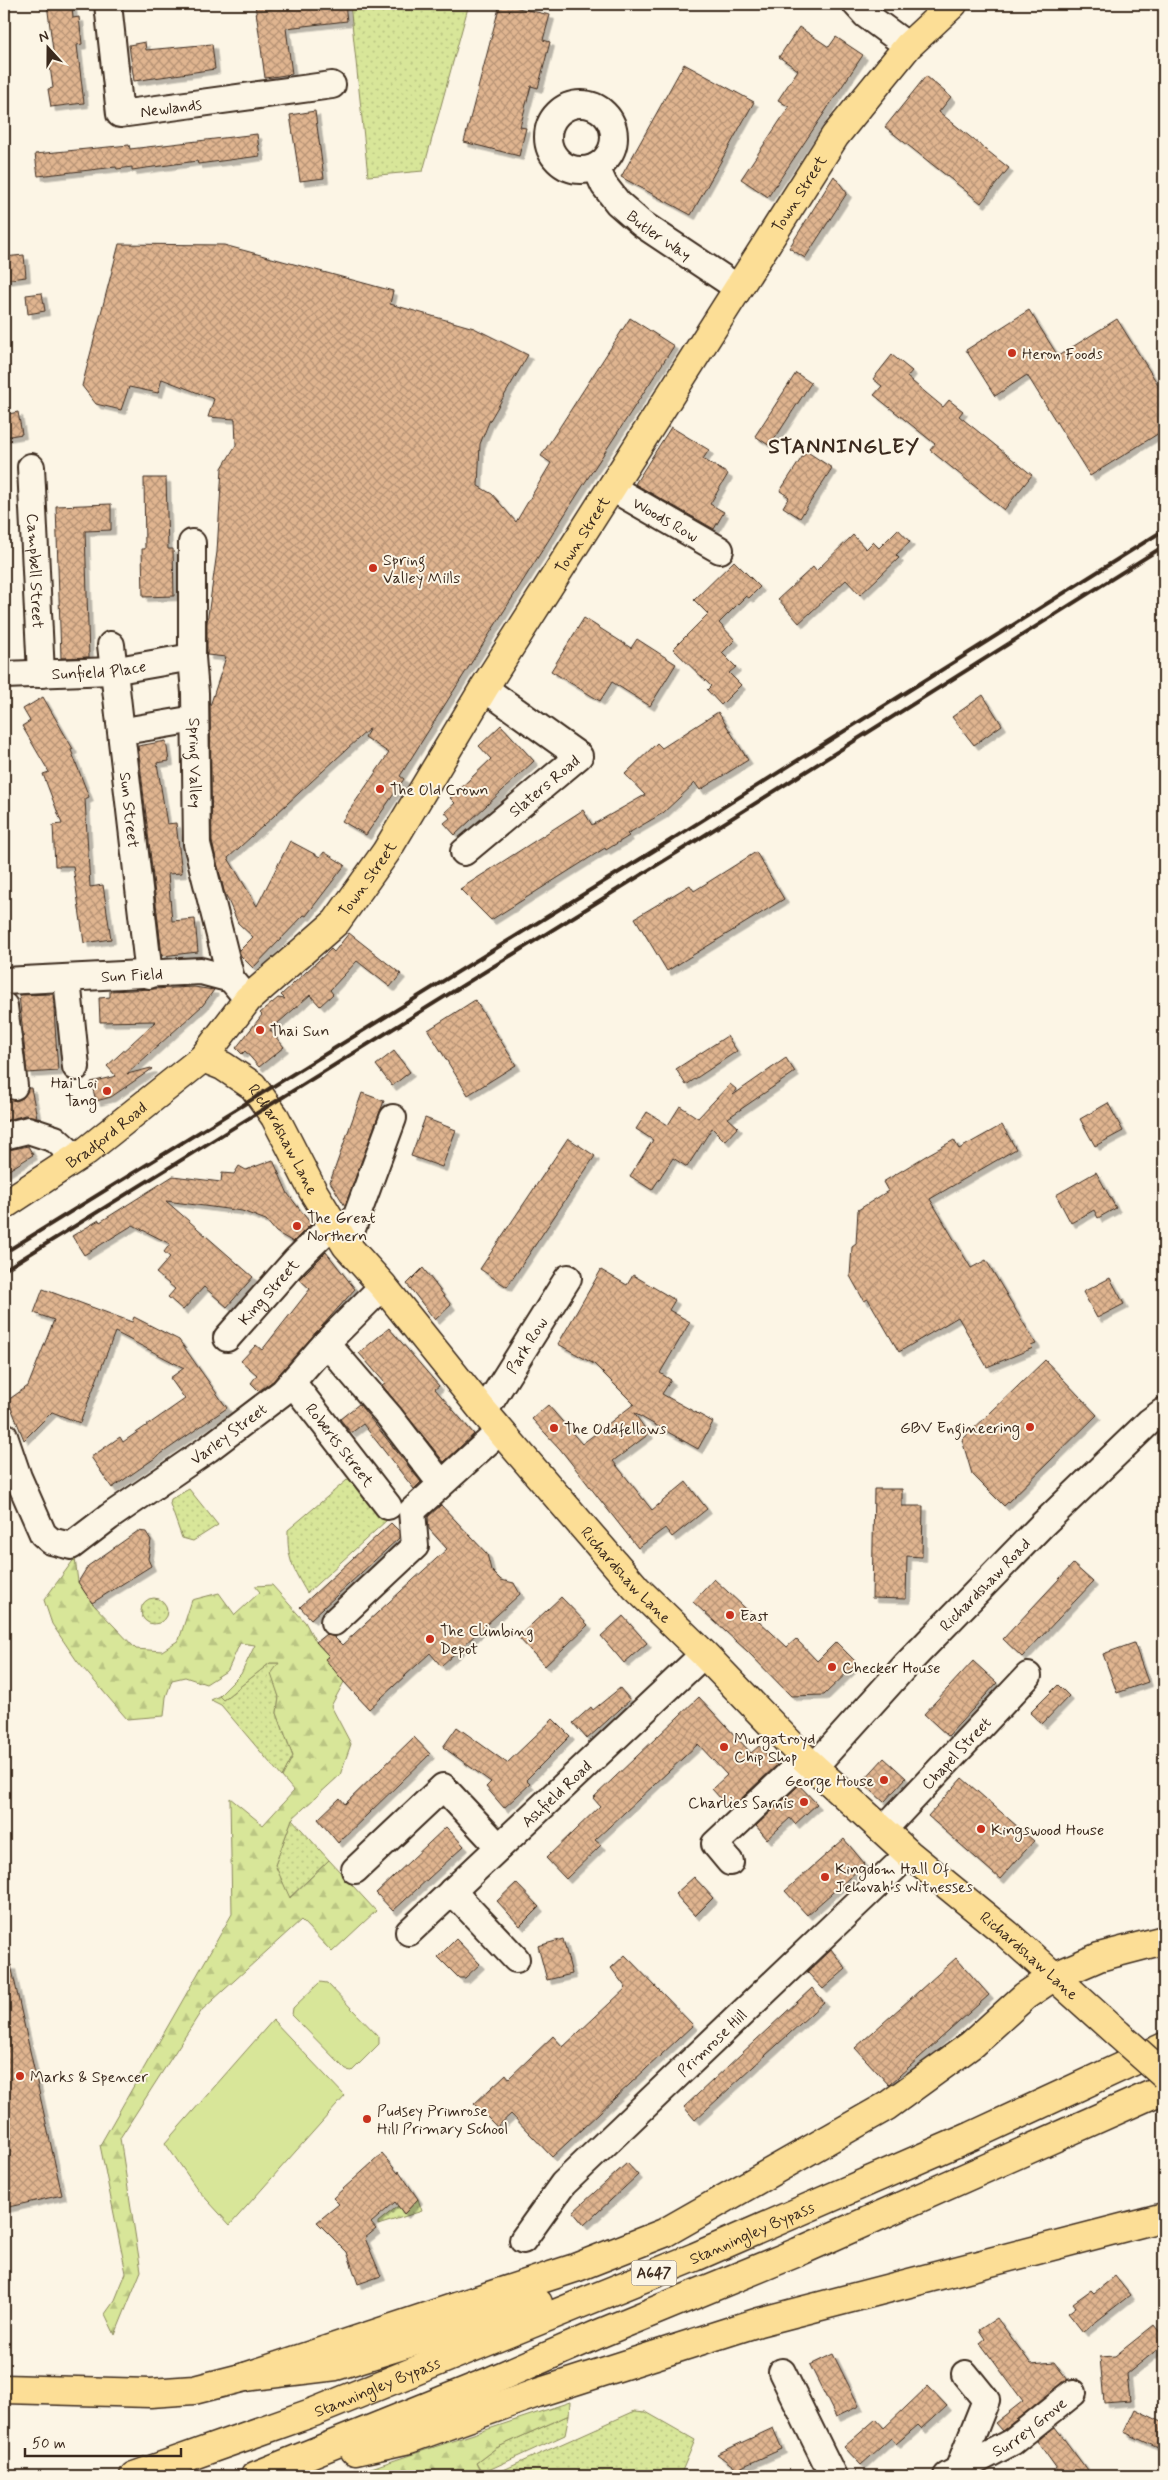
<svg xmlns="http://www.w3.org/2000/svg" width="1168" height="2480" font-family="Mynerve,sans-serif">
  <style>
    .grass { fill: url(#grass-dots); stroke: #8a885c }
    .forest { fill: url(#forest-firs); stroke: #8a885c }
    .pitch { fill: #d8e699; stroke: #8a885c }
    .building { fill: url(#building-cross-hatch); stroke: #3b2a1e; filter: url(#shadow) }
    .lines { fill: none; stroke-linecap: round; stroke-linejoin: round }
    .minor-casing { stroke: #3b2a1e; stroke-width: 30 }
    .major-casing { stroke: #3b2a1e; stroke-width: 31 }
    .highway-casing { stroke: #3b2a1e; stroke-width: 31 }
    .minor { stroke: #fcf5e5; stroke-width: 26 }
    .major { stroke: #fcde96; stroke-width: 28 }
    .highway { stroke: #fcde96; stroke-width: 28 }
    .rail { stroke: #3b2a1e; stroke-width: 4 }
    .major-bridge-casing { stroke: #3b2a1e; stroke-width: 31; stroke-linecap: butt }
    .major-bridge { stroke: #fcde96; stroke-width: 28 }
    .poi-dot { fill: #c8321e; stroke: #fcf5e5; stroke-width: 2 }
    .labels { text-anchor: middle; stroke-width: 4; stroke-linejoin: round; paint-order: stroke }
    .shield { fill: #fcf5e5; stroke: #75675a; stroke-width: 1 }
    .shield-label { font-size: 15px; font-weight: bold; fill: #3b2a1e }
    .street-label { font-size: 16px; fill: #3b2a1e; stroke: #fcf5e5 }
    .poi-label { font-size: 16px; fill: #3b2a1e; stroke: #fcf5e5; text-anchor: start }
    .district-label { font-size: 21px; font-weight: bold; letter-spacing: 1px; fill: #3b2a1e; stroke: #fcf5e5 }
  </style>
  <defs>
    <pattern id="grass-dots" width="8" height="8" patternUnits="userSpaceOnUse" patternTransform="scale(1.25)"><rect width="8" height="8" fill="#d8e699"/><path d="M2 2h.1M6 6h.1" fill="none" stroke="#bac583" stroke-width="1.8" stroke-linecap="round"/></pattern>
    <pattern id="forest-firs" width="22" height="20" patternUnits="userSpaceOnUse" patternTransform="scale(1.25)"><rect width="22" height="20" fill="#d8e699"/><path d="M5 1l3.5 6h-7zM16 11l3.5 6h-7z" fill="#bac583"/></pattern>
    <pattern id="building-cross-hatch" width="8" height="8" patternUnits="userSpaceOnUse" patternTransform="scale(1.25)"><rect width="8" height="8" fill="#e0b590"/><path d="M0 0l8 8M0 8l8-8" fill="none" stroke="#b79375"/></pattern>
    <filter id="shadow"><feDropShadow dx="4.5" dy="4.5" stdDeviation="0" flood-color="#0004"/></filter>
  </defs>
  <rect width="100%" height="100%" fill="#fcf5e5"/>
  <filter id="ink" filterUnits="userSpaceOnUse"><feTurbulence type="fractalNoise" baseFrequency=".02" numOctaves="2"/><feDisplacementMap in="SourceGraphic" scale="10" xChannelSelector="R" yChannelSelector="G"/><feConvolveMatrix kernelMatrix="1 2 1 2 8 2 1 2 1" color-interpolation-filters="sRGB"/></filter>
  <g filter="url(#ink)">
    <path class="grass" d="M350,4H469L423,171L368,176Z
      M353,1475L387,1520L307,1593C293,1569 287,1559 288,1530Z
      M189,1489L218,1525L193,1541L182,1538L170,1504L171,1499Z
      M141 1611a13 13 0 1 1 26 0a13 13 0 1 1-26 0Z
      M270,1663H280L272,1674L279,1697L277,1713L293,1757L282,1777L221,1705L211,1700L219,1696L223,1700Z
      M292,1819L329,1860L289,1898L275,1865Z
      M418,2199L422,2211L378,2225V2222L398,2206L404,2214Z
      M635,2411L646,2412L695,2440L680,2476H494L499,2472Z
      M569,2415L565,2435L482,2473L476,2463L496,2448Z"/>
    <path class="forest" d="M75,1558L78,1582L92,1603L136,1649L162,1651L179,1640L192,1600L219,1593L235,1615L260,1592L255,1586L272,1585L305,1622L316,1642L329,1656L326,1659L344,1682L331,1706L351,1744L340,1775L292,1819L275,1865L290,1898L329,1860L376,1911L332,1952L301,1920L202,2010L120,2138L141,2271L115,2335L105,2314L115,2300L126,2273L100,2145L232,1914L230,1798L263,1825L294,1791L282,1777L293,1756L277,1713L279,1697L271,1674L279,1663H270L223,1700L219,1696L241,1674L255,1645L240,1643L228,1670L206,1684L185,1677L172,1680L166,1697L164,1716L127,1719L77,1661L52,1624L44,1600Z
      M570,2402L569,2415L496,2448L476,2463L482,2476H347Z"/>
    <path class="pitch" d="M320,1982L327,1983L379,2037V2044L352,2071L346,2070L292,2015L293,2008Z
      M273,2020L345,2096L230,2225L198,2190L165,2143Z"/>
    <path class="building" d="M47,4H72L73,18L79,17L82,44L77,45L84,103L51,107L48,89L53,88L49,59L54,58Z
      M255,4H286L287,8L345,4L347,21L286,28L292,74L265,78Z
      M500,4L550,15L543,40L550,42L538,88L531,86L520,127L526,128L519,156L464,142Z
      M799,27L829,47L836,37L863,55L768,197L741,179L789,107L778,100L798,70L779,57Z
      M145,42L146,50L212,44L215,69L134,81L129,45Z
      M684,64L754,102L691,215L621,177Z
      M926,76L951,97L939,112L1009,168L981,203L885,127Z
      M315,111L324,178L300,181L290,115Z
      M257,134L260,156L198,164L197,161L132,170V167L117,169L116,167L38,176L35,154L129,145L130,149Z
      M834,176L847,193L805,258L789,248Z
      M119,244L224,245L371,285L393,291L390,304L474,328L528,355L489,422L480,444L478,486L492,494L516,522L551,463L541,456L630,318L674,346L584,484L400,776L404,779L366,835L342,821L389,753L365,737L370,728L228,858L257,906L290,841L320,857L324,852L345,865L306,916L304,915L253,968L241,956L239,951L253,937L238,923L224,891L212,842L210,706L226,657L207,655V623L217,552L222,468L236,445L235,419L208,417L214,399L162,379L158,393L129,387L121,410L96,404L82,386Z
      M24,255L26,277L4,280V257Z
      M42,293L45,311L28,314L26,295Z
      M1029,310L1058,356L1117,319L1164,394V430L1090,476L1027,375L995,396L966,350Z
      M892,355L912,371L907,377L943,407L949,400L963,411L959,416L1032,475L1004,510L930,450L935,444L874,395L882,386L873,379Z
      M796,373L811,383L770,446L755,436Z
      M18,412L22,434L4,437V415Z
      M671,427L709,450L703,459L728,474L710,504L724,512L714,529L635,484Z
      M806,451L832,468L800,518L783,507L789,497L780,491Z
      M144,478H166L168,549H173L174,596L143,597L142,549H145Z
      M111,504V530L85,531L89,657L61,658L56,506Z
      M898,529L910,542L896,555L899,558L860,595L846,580L799,623L778,599L813,567L816,571L853,535L866,549L873,542L879,548Z
      M734,561L760,587L749,598L746,596L719,623L735,640L722,653L736,667L729,673L741,685L721,705L707,690L711,686L673,649L708,614L694,600Z
      M584,618L631,648L637,639L676,664L650,706L612,682L600,701L551,671Z
      M983,695L1002,725L974,745L952,717Z
      M43,697L73,749L71,750L89,797L85,799L90,887L103,885L111,939L84,943L73,866H55L53,825L62,824L43,774L49,772L22,726L30,721L23,709Z
      M718,712L748,760L700,790L695,783L663,813L627,834L629,836L606,850L605,848L491,920L460,889L583,810L592,825L645,795L625,774L657,743L662,748Z
      M501,725L534,761L455,835L444,823L450,818L445,812L455,803L450,798L491,759L479,746Z
      M166,741L169,761L157,763L167,824L176,823L182,873L168,874L172,921L195,919L198,952L162,956L138,746Z
      M756,852L784,899L667,971L635,918L690,885L694,891Z
      M349,933L401,974L390,987L357,961L330,990L333,994L320,1006L310,995L270,1030L284,1047L259,1067L245,1051L242,1054L236,1048L262,1015L260,1013L278,998L285,999L281,995L331,949L334,952Z
      M194,987L214,990L203,1005L127,1074L151,1068L152,1069L111,1097L96,1101L91,1082L116,1076L107,1066L156,1021L100,1022L99,998L110,997V991Z
      M53,994L58,1071L27,1073L19,995Z
      M475,1000L516,1065L468,1095L428,1030Z
      M727,1036L737,1051L686,1085L676,1069Z
      M394,1051L410,1072L392,1086L376,1065Z
      M786,1058L795,1072L728,1118L738,1127L725,1141L712,1128L687,1167L673,1158L652,1190L630,1176L653,1140L636,1129L647,1112L668,1125L680,1106L698,1118L730,1084L736,1089L733,1095Z
      M28,1088H31L37,1117L25,1115L4,1121V1096L16,1101L23,1098Z
      M362,1093L384,1101L345,1206L330,1182Z
      M1108,1103L1123,1131L1095,1146L1080,1119Z
      M425,1118L456,1130L442,1167L411,1156Z
      M1002,1125L1016,1149L930,1199L971,1268L986,1260L1036,1344L1031,1346L1033,1348L987,1367L958,1317L899,1352L868,1299L864,1301L850,1276L852,1247L856,1244L858,1210L888,1191L883,1182L929,1154L954,1140L959,1149Z
      M568,1138L595,1156L507,1287L480,1269Z
      M28,1146L33,1155L4,1173V1151Z
      M273,1160L288,1194L311,1224L293,1242L276,1232L266,1220L242,1211L166,1201L253,1277L227,1307L204,1287L183,1310L168,1297L175,1289L156,1273L170,1257L164,1252L170,1244L133,1225L84,1255L72,1236L99,1220L100,1222L173,1176L221,1182L222,1173L234,1174L239,1166L246,1170Z
      M1096,1172L1116,1208L1098,1218L1094,1210L1071,1223L1056,1195Z
      M326,1252L355,1289L273,1381L259,1391L251,1383L257,1375L241,1361L256,1345L262,1350L310,1289L299,1279Z
      M423,1268L451,1305L435,1320L407,1284Z
      M601,1270L627,1285L633,1275L675,1300L669,1310L690,1322L660,1373L671,1380L662,1394L713,1422L698,1449L634,1413L649,1434L613,1461L652,1510L686,1482L707,1509L672,1537L665,1528L638,1548L560,1449L532,1419L548,1405L582,1444L634,1404L594,1364L558,1344Z
      M1110,1278L1124,1304L1097,1318L1083,1292Z
      M43,1289L132,1322L134,1317L179,1340L227,1408L112,1488L91,1457L120,1437L123,1442L185,1399L170,1378L184,1368L115,1332L80,1423L52,1412L24,1440L8,1400L28,1386L54,1320L34,1313Z
      M389,1328L439,1386L435,1389L474,1434L444,1462L382,1385L385,1383L359,1353Z
      M1045,1360L1097,1415L1004,1506L972,1474L962,1440Z
      M359,1404L421,1482L414,1489L363,1424L351,1433L340,1419Z
      M874,1489H902V1506H923L922,1557L907,1556L906,1599L872,1598Z
      M441,1505L487,1554L491,1570L501,1580L514,1583L520,1594L441,1666L430,1653L369,1709L344,1682L325,1659L329,1656L316,1642L326,1634L334,1637L342,1645L447,1549L429,1529L428,1517Z
      M391,1523L399,1531V1538L311,1619L300,1607Z
      M138,1531L146,1532L151,1540L148,1559L151,1566L92,1603L78,1582L88,1566Z
      M1073,1564L1093,1582L1022,1657L1003,1639Z
      M714,1579L787,1647L796,1639L817,1661L836,1642L857,1663L824,1695L791,1696L747,1651L693,1602Z
      M561,1597L588,1625L545,1666L518,1637Z
      M623,1616L647,1643L624,1663L601,1636Z
      M1134,1643L1148,1682L1117,1693L1103,1654Z
      M973,1661L997,1683L948,1736L924,1714Z
      M1058,1685L1069,1696L1042,1724L1030,1713Z
      M620,1688L630,1700L587,1739L573,1723L591,1707L593,1710Z
      M699,1697L751,1753L759,1746L777,1765L730,1809L712,1789L727,1775L698,1744L595,1840L601,1845L566,1879L546,1858L600,1806L593,1798Z
      M553,1719L570,1736L526,1780L530,1784L504,1808L486,1787L491,1782L443,1747L457,1727L507,1763Z
      M414,1737L430,1754L338,1843L318,1819L340,1798L345,1804Z
      M884,1758L906,1778L884,1802L862,1782Z
      M962,1778L1034,1841L1000,1879L928,1816Z
      M799,1785L817,1804L795,1824L790,1818L767,1839L756,1826Z
      M446,1827L464,1846L393,1911L376,1893Z
      M844,1839L865,1864L807,1915L785,1891Z
      M694,1877L713,1898L695,1916L675,1894Z
      M516,1883L539,1907L520,1926L497,1901Z
      M456,1939L480,1964L465,1978H459L438,1957Z
      M563,1939L572,1974L547,1980L538,1946Z
      M831,1949L846,1969L823,1989L807,1972Z
      M625,1955L693,2025L552,2157L511,2114L497,2127L474,2104L506,2074L509,2078L553,2036L563,2047L626,1988L611,1968Z
      M956,1958L989,1995L889,2085L855,2048Z
      M11,1965L62,2195L4,2208V1966Z
      M812,1988L824,2002L695,2120L684,2107Z
      M382,2154L398,2173L399,2171L418,2199L404,2214L395,2202L371,2223L376,2229L365,2238L381,2276L358,2284L347,2252L317,2222L339,2204L333,2198Z
      M627,2163L638,2175L584,2225L573,2212Z
      M1115,2276L1130,2295L1083,2332L1068,2313L1076,2307L1073,2303L1091,2290L1094,2293Z
      M997,2318L1031,2364L1054,2362L1068,2380L1002,2431L995,2423L1023,2401L980,2343L985,2339L979,2330Z
      M1154,2325L1164,2338V2344L1127,2374L1130,2401L1104,2403L1100,2357L1115,2356Z
      M833,2354L859,2406L836,2417L810,2365Z
      M928,2386L947,2406L922,2429L918,2425L896,2444L891,2438L861,2465L844,2447L876,2419L884,2428Z
      M1135,2409L1164,2423V2436L1158,2448L1124,2432Z
      M1055,2427L1082,2463L1091,2476H1062L1037,2441Z
      M773,2428L782,2449L737,2469L717,2454Z"/>
    <g class="lines">
      <defs>
        <g id="minor">
          <path id="s1" d="M108,4L120,114L332,85"/>
          <path d="M856,4L866,15L908,46"/>
          <circle cx="581" cy="137" r="33"/>
          <path id="s2" d="M596,167L604,185L618,203L642,224L738,288"/>
          <path id="s3" d="M31,467L41,674"/>
          <path id="s4" d="M612,488L720,550"/>
          <path id="s5" d="M192,543V657L195,693L197,844L231,979"/>
          <path id="s6" d="M111,645L149,975"/>
          <path id="s7" d="M4,675L112,671L192,657"/>
          <path d="M136,729L195,719"/>
          <path id="s8" d="M464,852L579,756L484,688"/>
          <path d="M67,979L76,1067"/>
          <path id="s9" d="M4,981L201,971L231,979L241,991"/>
          <path d="M4,1006L14,1086"/>
          <path d="M4,1136L28,1130L55,1139L76,1158"/>
          <path d="M346,1245L393,1118"/>
          <path id="s10" d="M227,1338L296,1260L333,1224"/>
          <path d="M326,1343L389,1416L433,1473"/>
          <path id="s11" d="M292,1382L388,1506"/>
          <path id="s12" d="M484,1412L568,1278"/>
          <path id="s13" d="M4,1436L18,1477L43,1534L51,1541L71,1546L109,1517L208,1449L283,1392L326,1343L383,1286"/>
          <path d="M334,1622L415,1546L412,1511L500,1431"/>
          <path id="s14" d="M814,1767L906,1665L1041,1526L1149,1422L1164,1411"/>
          <path id="s15" d="M883,1830L1028,1676"/>
          <path d="M730,1862L715,1844L805,1759"/>
          <path d="M355,1870L443,1787L499,1847"/>
          <path d="M452,1891L516,1959"/>
          <path id="s16" d="M409,1932L704,1654"/>
          <path id="s17" d="M523,2240L563,2184L909,1854"/>
          <path d="M782,2372L833,2476"/>
          <path d="M958,2470L986,2400L965,2374"/>
          <path id="s18" d="M947,2476L1012,2442L1073,2393"/>
        </g>
        <g id="major">
          <path id="s19" d="M203,1058L223,1066L253,1086L275,1117L313,1191L346,1245L383,1286L484,1412L636,1588L704,1654L805,1759L909,1854L1007,1934L1118,2034"/>
          <path id="s20" d="M4,1205L85,1152L203,1058L248,999L336,922L386,852L484,688L835,136L908,46L953,4"/>
          <path d="M4,2389L150,2393L194,2390L245,2377L498,2293L575,2268L664,2233L887,2106L971,2045L1025,1996L1053,1977"/>
        </g>
        <g id="highway">
          <path d="M1053,1977L1099,1957L1164,1940"/>
          <path d="M245,2377L336,2366L538,2303"/>
          <path d="M355,2451L409,2439L537,2393L759,2322L1164,2217"/>
          <path id="s21" d="M134,2476L314,2412L695,2257L972,2136L1164,2047"/>
          <path d="M255,2476L486,2383L601,2333L798,2252L1164,2089"/>
        </g>
      </defs>
      <use href="#minor" class="minor-casing"/>
      <use href="#major" class="major-casing"/>
      <use href="#highway" class="highway-casing"/>
      <use href="#minor" class="minor"/>
      <use href="#major" class="major"/>
      <use href="#highway" class="highway"/>
      <path class="rail" d="M4,1253L671,840L1164,530
        M4,1270L678,852L1164,546"/>
      <defs>
        <path id="major-bridge" d="M1118,2034L1164,2075"/>
      </defs>
      <use href="#major-bridge" class="major-bridge-casing"/>
      <use href="#major-bridge" class="major-bridge"/>
    </g>
  </g>
  <g class="poi-dot">
    <circle cx="1012" cy="353" r="5"/>
    <circle cx="373" cy="568" r="5"/>
    <circle cx="380" cy="789" r="5"/>
    <circle cx="260" cy="1030" r="5"/>
    <circle cx="107" cy="1091" r="5"/>
    <circle cx="297" cy="1226" r="5"/>
    <circle cx="1030" cy="1427" r="5"/>
    <circle cx="554" cy="1428" r="5"/>
    <circle cx="730" cy="1615" r="5"/>
    <circle cx="430" cy="1639" r="5"/>
    <circle cx="832" cy="1667" r="5"/>
    <circle cx="724" cy="1747" r="5"/>
    <circle cx="884" cy="1780" r="5"/>
    <circle cx="804" cy="1802" r="5"/>
    <circle cx="981" cy="1829" r="5"/>
    <circle cx="825" cy="1877" r="5"/>
    <circle cx="20" cy="2076" r="5"/>
    <circle cx="367" cy="2119" r="5"/>
  </g>
  <g class="labels">
    <rect class="shield" x="631.5" y="2260.5" width="45" height="25" rx="4"/>
    <g class="shield-label">
      <text x="654" y="2278">A647</text>
    </g>
    <g class="street-label">
      <text dy="6" stroke="none"><textPath href="#s1" startOffset="162">Newlands</textPath></text>
      <text dy="6" stroke="none"><textPath href="#s20" startOffset="1302">Town Street</textPath></text>
      <text dy="6" stroke="none"><textPath href="#s2" startOffset="95">Butler Way</textPath></text>
      <text dy="6" stroke="none"><textPath href="#s4" startOffset="62">Woods Row</textPath></text>
      <text dy="6" stroke="none"><textPath href="#s20" startOffset="898">Town Street</textPath></text>
      <text dy="6" stroke="none"><textPath href="#s3" startOffset="104">Campbell Street</textPath></text>
      <text dy="6" stroke="none"><textPath href="#s7" startOffset="95">Sunfield Place</textPath></text>
      <text dy="6" stroke="none"><textPath href="#s5" startOffset="220">Spring Valley</textPath></text>
      <text dy="6" stroke="none"><textPath href="#s8" startOffset="104">Slaters Road</textPath></text>
      <text dy="6" stroke="none"><textPath href="#s6" startOffset="166">Sun Street</textPath></text>
      <text dy="6" stroke="none"><textPath href="#s20" startOffset="492">Town Street</textPath></text>
      <text dy="6" stroke="none"><textPath href="#s9" startOffset="128">Sun Field</textPath></text>
      <text dy="6" stroke="none"><textPath href="#s20" startOffset="124">Bradford Road</textPath></text>
      <text dy="6" stroke="none"><textPath href="#s19" startOffset="119">Richardshaw Lane</textPath></text>
      <text dy="6" stroke="none"><textPath href="#s10" startOffset="62">King Street</textPath></text>
      <text dy="6" stroke="none"><textPath href="#s12" startOffset="79">Park Row</textPath></text>
      <text dy="6" stroke="none"><textPath href="#s13" startOffset="330">Varley Street</textPath></text>
      <text dy="6" stroke="none"><textPath href="#s11" startOffset="79">Roberts Street</textPath></text>
      <text dy="6" stroke="none"><textPath href="#s19" startOffset="675">Richardshaw Lane</textPath></text>
      <text dy="6" stroke="none"><textPath href="#s14" startOffset="250">Richardshaw Road</textPath></text>
      <text dy="6" stroke="none"><textPath href="#s15" startOffset="106">Chapel Street</textPath></text>
      <text dy="6" stroke="none"><textPath href="#s16" startOffset="202">Ashfield Road</textPath></text>
      <text dy="6" stroke="none"><textPath href="#s19" startOffset="1230">Richardshaw Lane</textPath></text>
      <text dy="6" stroke="none"><textPath href="#s17" startOffset="274">Primrose Hill</textPath></text>
      <text dy="6" stroke="none"><textPath href="#s21" startOffset="664">Stanningley Bypass</textPath></text>
      <text dy="6" stroke="none"><textPath href="#s21" startOffset="259">Stanningley Bypass</textPath></text>
      <text dy="6" stroke="none"><textPath href="#s18" startOffset="96">Surrey Grove</textPath></text>
    </g>
    <g class="poi-label">
      <text x="1022" y="359">Heron Foods</text>
      <text x="383" y="565">Spring<tspan x="383" dy="18">Valley Mills</tspan></text>
      <text x="390" y="795">The Old Crown</text>
      <text x="270" y="1036">Thai Sun</text>
      <text x="97" y="1088" text-anchor="end">Hai Loi<tspan x="97" dy="18">Tang</tspan></text>
      <text x="307" y="1223">The Great<tspan x="307" dy="18">Northern</tspan></text>
      <text x="1020" y="1433" text-anchor="end">GBV Engineering</text>
      <text x="564" y="1434">The Oddfellows</text>
      <text x="740" y="1621">East</text>
      <text x="440" y="1636">The Climbing<tspan x="440" dy="18">Depot</tspan></text>
      <text x="842" y="1673">Checker House</text>
      <text x="734" y="1744">Murgatroyd<tspan x="734" dy="18">Chip Shop</tspan></text>
      <text x="874" y="1786" text-anchor="end">George House</text>
      <text x="794" y="1808" text-anchor="end">Charlies Sarnis</text>
      <text x="991" y="1835">Kingswood House</text>
      <text x="835" y="1874">Kingdom Hall Of<tspan x="835" dy="18">Jehovah's Witnesses</tspan></text>
      <text x="30" y="2082">Marks &amp; Spencer</text>
      <text x="377" y="2116">Pudsey Primrose<tspan x="377" dy="18">Hill Primary School</tspan></text>
    </g>
    <g class="district-label">
      <text x="844" y="453">STANNINGLEY</text>
    </g>
  </g>
  <rect width="1168" height="2480" fill="none" stroke="#fcf5e5" stroke-width="20"/>
  <rect x="10" y="10" width="1148" height="2460" fill="none" stroke="#3b2a1e" stroke-width="2" filter="url(#ink)"/>
  <g transform="translate(48 48) rotate(339)" stroke="#fcf5e5" stroke-width="4" paint-order="stroke">
  <path d="M0-4L9 19L0 12L-9 19Z" fill="#3b2a1e"/>
  <text y="-8" font-size="14" font-weight="bold" text-anchor="middle" fill="#3b2a1e">N</text>
  </g>
  <path d="M25 2448v8h156v-8" fill="none" stroke="#3b2a1e" stroke-width="2.5"/>
  <text x="32" y="2448" font-size="15" fill="#3b2a1e" stroke="#fcf5e5" stroke-width="4" paint-order="stroke">50 m</text>
</svg>
